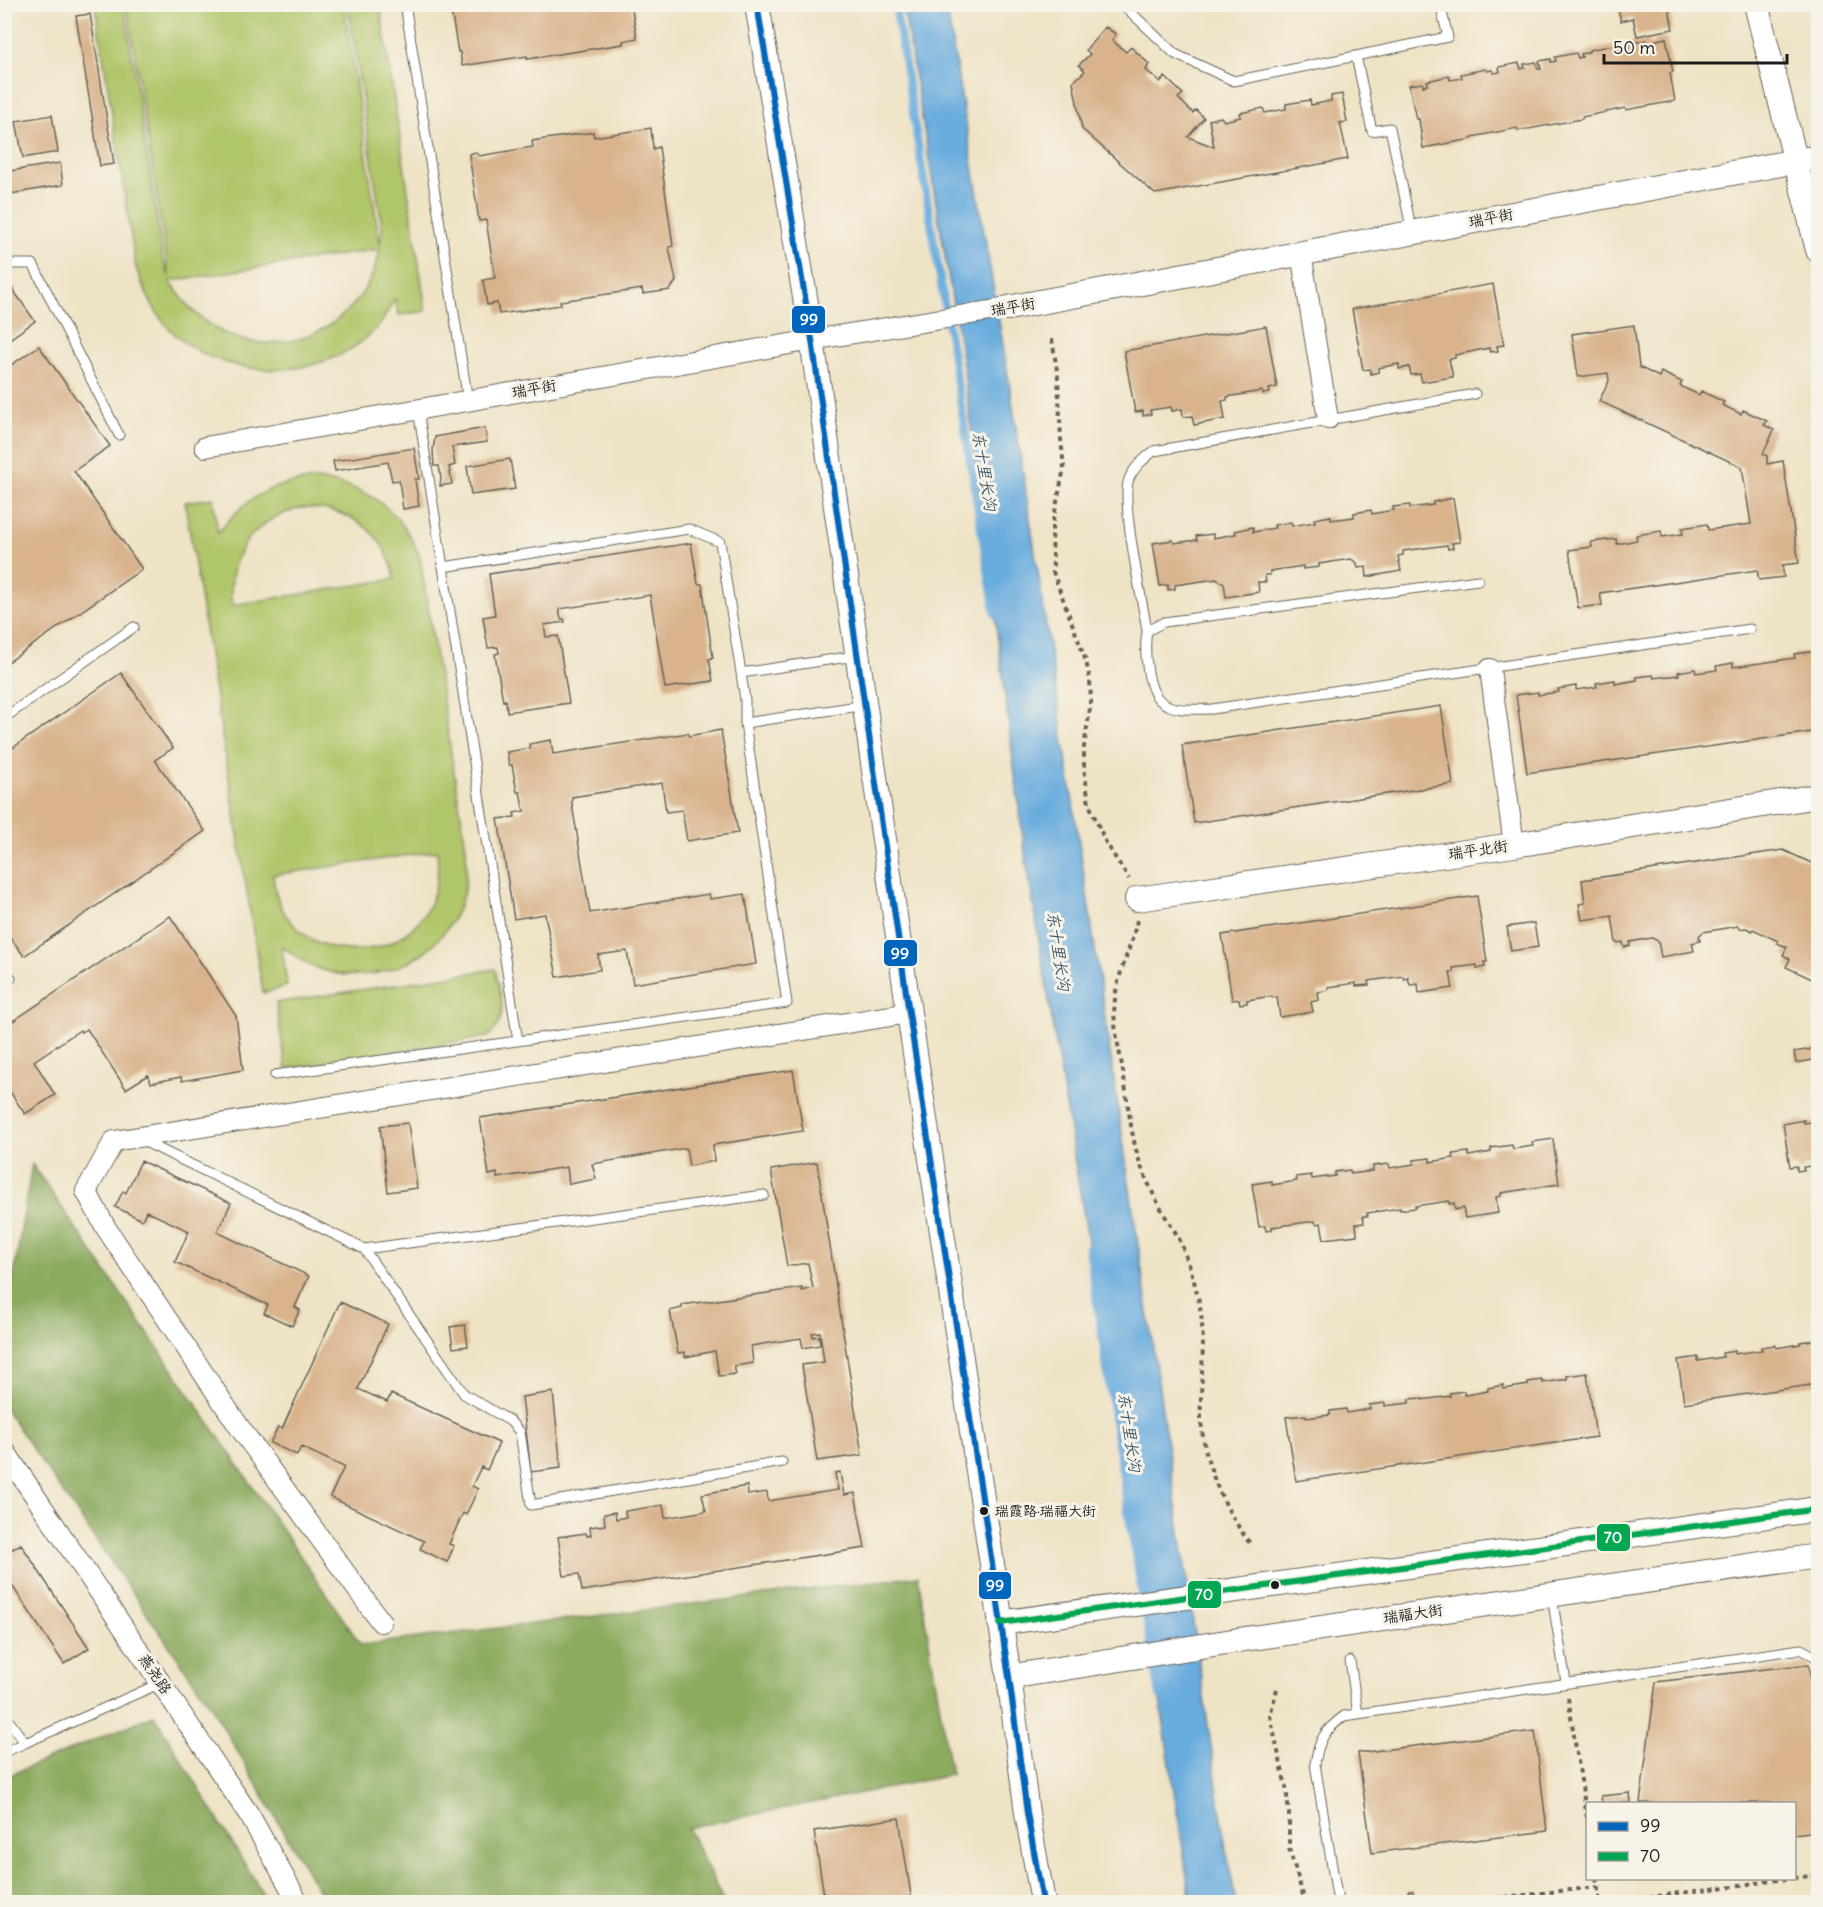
<svg xmlns="http://www.w3.org/2000/svg" width="1823" height="1907" font-family="Delius,'LXGW WenKai TC',sans-serif">
  <style>
    .green { fill: #b0c66b; stroke: #667144; stroke-width: 1.5; fill-rule: evenodd }
    .forest { fill: #8cab5f; stroke: #54643e; stroke-width: 1.5 }
    .water { fill: #69acde; stroke: #42647d; stroke-width: 1.5 }
    .lines { fill: none; stroke-linecap: round; stroke-linejoin: round }
    .stream { stroke: #69acde; stroke-width: 8 }
    .building { fill: #d8b38c }
    .service-casing { stroke: #666258; stroke-width: 11 }
    .minor-casing { stroke: #666258; stroke-width: 22 }
    .tertiary-casing { stroke: #666258; stroke-width: 26 }
    .path { stroke: #666258; stroke-width: 4; stroke-dasharray: 4.5 4.5; stroke-linecap: butt }
    .service { stroke: #fff; stroke-width: 9 }
    .minor { stroke: #fff; stroke-width: 20 }
    .tertiary { stroke: #fff; stroke-width: 24 }
    .bus-1-casing { stroke: #f7f3e8; stroke-width: 10 }
    .bus-2-casing { stroke: #f7f3e8; stroke-width: 10 }
    .bus-1 { stroke: #0065bd; stroke-width: 6 }
    .bus-2 { stroke: #00a651; stroke-width: 6 }
    .bus-dot { fill: #1c1c1c; stroke: #f7f3e8; stroke-width: 2 }
    .labels { text-anchor: middle; stroke-width: 6; stroke-linejoin: round; paint-order: stroke }
    .bus-label { font-size: 14px; fill: #1c1c1c; stroke: #f7f3e8; text-anchor: start }
    .street-label { font-size: 15px; fill: #1c1c1c; stroke: #f7f3e8 }
    .water-label { font-size: 16px; font-style: italic; fill: #3b566a; stroke: #f7f3e8 }
    .line-badge { stroke: #f7f3e8; stroke-width: 2 }
    .badge-label { font-size: 16px; text-anchor: middle; font-weight: bold; fill: #fff }
  </style>
  <rect width="100%" height="100%" fill="#f7f3e8"/>
  <filter id="ink" filterUnits="userSpaceOnUse"><feTurbulence type="fractalNoise" baseFrequency=".0167" numOctaves="2"/><feDisplacementMap in="SourceGraphic" scale="12" xChannelSelector="R" yChannelSelector="G"/><feConvolveMatrix kernelMatrix="1 2 1 2 8 2 1 2 1" color-interpolation-filters="sRGB"/></filter>
  <filter id="wash" filterUnits="userSpaceOnUse"><feTurbulence type="fractalNoise" baseFrequency=".008" numOctaves="4" result="noise"/><feDisplacementMap in="SourceGraphic" scale="24" xChannelSelector="R" yChannelSelector="G"/><feGaussianBlur stdDeviation="1.35" result="paint"/><feColorMatrix in="noise" values="0 0 0 0 0 0 0 0 0 0 0 0 0 0 0 0 0 1.4 0 .05"/><feComposite in="paint" operator="in"/></filter>
  <g filter="url(#wash)">
    <rect width="100%" height="100%" fill="#efe3c6"/>
    <path class="green" d="M95,5H124L163,260L169,276L127,5H344L380,245L382,227L348,5H380L426,311L399,315L395,299C390,307 386,316 381,323C333,381 234,384 178,337C156,319 146,294 136,268ZM380,249C368,319 292,363 226,334C201,323 184,303 170,281Z
      M317,480C369,486 400,509 420,557L466,848C467,868 467,888 459,907C436,963 368,991 312,966C301,961 291,953 282,946L287,986L263,993L185,502L213,498L218,533C245,498 271,482 317,480ZM301,508C349,507 385,530 395,579L232,605C226,554 253,520 301,508ZM437,851C450,975 281,982 273,875Z
      M495,969C500,994 511,1020 487,1037L286,1069L276,1003Z"/>
    <path class="forest" d="M32,1164L361,1645L918,1576L951,1775L688,1828L724,1902H325L211,1706L5,1409V1290L12,1285Z
      M154,1715L268,1902H5V1777Z"/>
    <path class="water" d="M903,5H946L1009,381L1092,928L1226,1849L1236,1902H1191L1120,1438L1025,854L964,370Z"/>
    <g class="lines">
      <path class="stream" d="M895,4L995,613
        M1089,1248L1131,1531L1160,1695"/>
    </g>
    <g id="blocks">
      <path class="building" d="M450,4H631L637,38L623,41V44L527,59V56L462,66L460,52H458Z
        M1617,4H1668L1673,29L1637,36L1633,18L1621,21Z
        M90,14L114,164L100,166L76,16Z
        M1105,27L1116,34L1112,40L1126,52L1131,47L1149,64L1146,70L1160,82L1165,77L1183,94L1178,98L1193,113L1196,110L1204,118L1188,137L1214,147L1209,120L1221,117L1224,121L1241,117L1240,113L1263,108L1265,113L1286,109V104L1310,100L1311,105L1331,101V96L1342,94L1347,122L1340,123L1348,159L1155,194L1082,129L1073,82L1085,71L1079,65L1090,54L1086,50Z
        M1666,38L1673,72L1670,73L1675,101L1626,110L1625,108L1582,117V119L1518,131L1517,128L1472,137V139L1423,148L1419,119H1416L1409,85L1423,83V86L1428,85L1427,81L1449,76L1450,80L1462,78L1461,74L1486,69L1487,71L1493,70L1494,73L1500,72L1499,67L1519,63L1521,69L1525,68L1524,64L1536,62L1538,69H1541L1539,61L1551,59V62L1556,61L1555,57L1576,53L1578,58L1582,57L1581,54L1589,52V50L1613,45L1614,48L1619,47L1620,50L1626,48L1625,44L1647,40L1648,45L1654,44L1653,41Z
        M52,115L58,152L23,158L16,121Z
        M651,128L653,149L659,147L673,246L669,247L676,281L670,290L643,294L642,289L560,301L561,305L499,314L497,303L487,305L483,280L495,278L486,220L479,221L469,154L475,152L479,156L533,147L532,141L593,132L594,137Z
        M60,163L63,185L4,195V172Z
        M4,277L35,321L4,343Z
        M1493,284L1504,345L1497,346L1498,351L1490,352L1489,348L1455,355V358L1449,359L1453,377L1422,382L1420,374L1411,375L1409,367L1399,369V364L1378,368L1379,372L1371,374L1370,369L1363,370L1352,309Z
        M1634,325L1639,367L1659,377L1661,372L1682,382L1680,386L1699,395L1701,391L1724,402L1722,405L1741,414L1743,410L1767,421L1764,425L1774,430L1763,454L1767,456V464L1783,461L1799,563L1782,565L1784,577L1759,580L1757,570L1600,593L1602,605L1578,608L1569,550L1592,547L1591,542L1616,539L1617,544L1637,540L1636,535L1661,531L1662,537L1683,534L1682,528L1707,524L1708,530L1751,524L1742,467L1599,401L1609,381L1608,373L1578,377L1572,334Z
        M1266,326L1277,387L1269,389L1270,393L1263,394L1262,391L1227,397V400L1222,401L1225,419L1194,425L1192,416L1183,417L1182,409L1172,411L1171,407L1150,410L1151,414L1143,416V411L1135,412L1124,351Z
        M39,346L110,446L74,471L142,569L4,665V370Z
        M485,428L487,442L452,447L455,465L449,467L452,484L440,486L441,478L439,466H434L433,450L435,437Z
        M414,448L419,479H415L419,506L403,509L399,480L392,481L388,462L335,471L333,461Z
        M510,459L515,489L471,495L467,466Z
        M1453,498L1460,542L1452,543L1453,548L1448,549L1447,545L1403,551V555L1398,556L1401,571L1367,577L1366,567L1358,568L1357,563L1351,559L1319,564V567L1303,569V566L1270,571V575H1265L1266,582H1258L1259,592L1226,597L1224,583L1216,579L1175,585V589L1168,590V585L1160,586L1153,543L1173,540L1174,543L1197,540L1196,536L1213,534V538L1236,534L1235,531L1253,527V532L1275,528L1274,525L1291,522L1292,526L1315,522L1314,519L1331,516V520L1354,517V513L1371,510L1372,514L1394,510L1393,507L1410,505V508L1433,505V502Z
        M691,543L698,584H702L713,658L709,659L713,681L665,688L650,595L559,609L561,619H564L565,622L544,625L546,637L558,636L569,703L507,712L506,700L503,701L495,654L499,653L498,647L488,648L483,617L495,615L489,574Z
        M1817,651L1818,731L1527,773L1516,695L1538,692V695L1559,692L1558,689L1576,686V690L1597,687L1596,683L1615,680V684L1637,680V677L1653,675L1654,678L1679,675L1678,672L1695,669L1696,673L1717,670L1716,666L1733,663V667L1795,658L1794,654Z
        M121,673L173,748L155,760L205,831L24,956L4,929V754Z
        M1441,706L1453,784L1194,823L1182,745Z
        M721,730L738,833L687,841L682,810L666,812L662,783L572,797V804L590,913L709,894L710,899L745,894L756,964L633,984L627,951L598,955L600,970L557,977L545,914L514,919L498,819L515,817L514,813L524,811L520,792H517L512,765H509L507,752L530,748L529,744L551,740L553,754L688,733L689,736Z
        M1783,850L1818,866V974L1816,981L1786,967L1790,959L1783,955L1787,947L1777,943L1778,941L1753,929L1752,931L1746,928L1739,929L1738,926L1703,932L1699,936L1700,941L1692,943L1694,951L1661,957L1658,941L1652,938L1630,942V946L1624,947L1623,942L1616,943L1612,916L1582,920L1579,904L1585,903L1582,880Z
        M1477,896L1487,962H1484L1485,967L1477,969V965L1453,968L1454,972H1450L1453,988L1419,993L1418,984L1410,985L1408,978L1404,979L1403,976L1368,981L1369,985L1356,986V983L1328,987V990L1318,992L1319,1000L1311,1002L1313,1012L1280,1017L1277,997L1273,998L1272,996L1247,1000V1003L1240,1004L1239,999L1232,1000L1222,935Z
        M170,916L236,1016L243,1070L182,1081L181,1077L151,1083L148,1075L126,1089L87,1029L81,1032L80,1030L34,1061L55,1095L25,1114L4,1083V1027Z
        M1534,923L1538,947L1511,951L1507,927Z
        M1818,1048V1059L1796,1063L1794,1052Z
        M793,1070L803,1131L713,1145L714,1161L689,1166L686,1148L592,1164L596,1179L569,1184L567,1167L497,1178V1173L489,1175L480,1118Z
        M1804,1120V1123L1818,1121V1165L1803,1167L1804,1170L1797,1171V1166L1790,1167L1783,1124Z
        M408,1123L417,1188L388,1192L380,1126Z
        M1553,1139L1559,1184L1501,1193V1196L1496,1197L1498,1213L1465,1218L1463,1208L1455,1210L1454,1203L1449,1204V1201L1415,1206L1416,1208L1400,1210V1208L1367,1213L1368,1216H1363L1364,1223L1356,1224L1357,1235L1324,1239L1321,1223L1316,1224L1315,1221L1272,1227V1230L1266,1231L1265,1226L1259,1227L1252,1184L1272,1181V1185L1297,1181L1296,1177L1311,1175L1312,1179L1335,1176V1172L1350,1170L1351,1174L1373,1171V1166L1389,1164L1390,1168L1414,1164V1160L1430,1158V1162L1454,1158L1453,1154L1468,1152L1469,1156L1491,1152V1148L1512,1145L1513,1149L1533,1146L1532,1142Z
        M141,1161L231,1203L217,1232L309,1276L295,1307L300,1310L292,1326L264,1313L268,1305L175,1262L189,1231L146,1211L142,1220L115,1207L123,1191L126,1193Z
        M817,1162L862,1455L817,1461L802,1365L824,1362L820,1332L812,1333L813,1337L819,1336L820,1345L803,1348L801,1338L751,1346L753,1363L734,1366L736,1374L719,1376L715,1351L685,1357V1352L678,1353L670,1311L682,1308V1305L802,1288V1291L813,1288L808,1263L787,1266L771,1170Z
        M340,1302L388,1324L358,1389L387,1402L391,1394L499,1443L487,1470L481,1467L472,1486L478,1489L466,1515L463,1513L449,1544L454,1546L447,1562L420,1549L424,1541L330,1497L344,1467L301,1447L297,1455L270,1443L278,1427L282,1429Z
        M465,1325L468,1346L453,1348L450,1327Z
        M1814,1340V1342H1818V1384L1684,1403L1678,1360L1698,1357V1361L1723,1357L1722,1353L1735,1351V1354L1762,1350L1761,1347L1775,1345L1776,1348L1800,1344V1342Z
        M1587,1373L1596,1437L1296,1481L1286,1417L1306,1415V1418L1330,1415V1411L1346,1409L1347,1413L1370,1409L1369,1405L1385,1403V1406L1409,1403V1399L1422,1398V1400L1450,1396V1393L1464,1391V1395L1488,1391V1388L1503,1385L1504,1389L1528,1385V1382L1542,1380L1543,1383L1567,1379V1376Z
        M553,1392L561,1468L531,1472L522,1397Z
        M840,1472L844,1495L855,1493L865,1548L582,1591L579,1574L564,1576L558,1537L586,1533L587,1536L591,1535L590,1527L605,1525L604,1514L615,1512L616,1519L626,1517L625,1511L663,1505L665,1518L706,1511L702,1494L747,1486L748,1495L767,1492L768,1501L838,1490L835,1473Z
        M21,1544L89,1648L64,1664L13,1587L4,1593V1554Z
        M1809,1664L1818,1747V1831L1794,1834V1803H1640L1656,1682Z
        M1535,1731L1547,1831L1372,1853L1358,1753Z
        M1630,1793L1631,1803H1602L1601,1796Z
        M899,1818L912,1902H825L814,1831Z
        M1408,1891H1413L1415,1902H1360L1409,1895Z"/>
    </g>
  </g>
  <g filter="url(#ink)">
    <use href="#blocks" fill-opacity="0" stroke="#666258" stroke-width="1.5"/>
    <g class="lines">
      <defs>
        <path id="service" d="M405,4L468,401
          M1122,4L1175,54L1234,81L1448,37L1440,4
          M1356,56L1372,131L1390,128L1412,232
          M4,264H33L119,435
          M418,409L518,1041
          M443,567L689,529L720,542L741,673
          M1478,580L1164,622L1147,631C1144,648 1146,691 1162,702C1175,712 1196,709 1212,709L1750,629
          M1147,631C1143,603 1120,500 1129,479C1134,467 1144,459 1154,451L1475,394
          M855,656L741,673L745,700V723L865,705
          M4,718L134,627
          M4,969L11,978
          M275,1075L787,1003L745,723
          M141,1140L364,1249L764,1195
          M364,1249L464,1394L510,1421L520,1432L531,1505L782,1462
          M1552,1597L1566,1682
          M1350,1661L1358,1714
          M4,1714L25,1743L161,1683
          M4,1752L25,1743
          M1338,1902L1315,1764C1319,1739 1324,1731 1344,1716L1801,1649L1818,1658"/>
        <path id="minor" d="M1301,253L1328,419
          M205,447L812,340L1008,308
          M1490,669L1514,845
          M4,1450L250,1816L298,1902
          M381,1622L240,1428L106,1228L86,1191L114,1141L909,1013"/>
        <path id="tertiary" d="M757,4L812,340L909,1013L1009,1677L1027,1813L1043,1902
          M1756,4L1818,250
          M1008,308L1818,157
          M1137,899L1514,845L1818,796
          M1000,1623L1818,1509
          M1009,1677L1245,1639L1818,1556"/>
      </defs>
      <use href="#service" class="service-casing"/>
      <use href="#minor" class="minor-casing"/>
      <use href="#tertiary" class="tertiary-casing"/>
      <path class="path" d="M1052,339L1058,377L1061,439L1064,468L1052,526L1053,572L1086,661L1090,680L1091,702L1084,747V768L1089,804L1106,843L1129,879
        M1137,920C1132,947 1118,971 1115,999C1112,1022 1119,1048 1123,1071C1127,1097 1131,1136 1139,1160C1145,1178 1155,1198 1164,1214C1169,1223 1176,1232 1180,1241C1187,1257 1193,1276 1197,1293C1206,1328 1202,1362 1201,1397C1198,1452 1219,1501 1251,1545
        M1277,1689L1270,1716L1286,1787L1289,1813V1848L1305,1902
        M1568,1698L1588,1824
        M1596,1878L1600,1902
        M1794,1878L1818,1875
        M1460,1902L1597,1887
        M1613,1902L1793,1878"/>
      <use href="#service" class="service"/>
      <use href="#minor" class="minor"/>
      <use href="#tertiary" class="tertiary"/>
      <defs>
        <path id="bus-1" d="M757,4L812,340L909,1013L1009,1677L1027,1813L1043,1902"/>
        <path id="bus-2" d="M1000,1623L1818,1509"/>
      </defs>
      <use href="#bus-1" class="bus-1-casing"/>
      <use href="#bus-2" class="bus-2-casing"/>
      <use href="#bus-1" class="bus-1"/>
      <use href="#bus-2" class="bus-2"/>
    </g>
  </g>
  <g class="bus-dot">
    <circle cx="984" cy="1511" r="5"/>
    <circle cx="1275" cy="1585" r="5"/>
  </g>
  <g class="labels">
    <g class="bus-label">
      <text x="995" y="1516">瑞霞路·瑞福大街</text>
    </g>
    <g class="street-label">
      <text transform="translate(1491 218) rotate(-11)" y="5">瑞平街</text>
      <text transform="translate(1013 307) rotate(-10)" y="5">瑞平街</text>
      <text transform="translate(534 389) rotate(-10)" y="5">瑞平街</text>
      <text transform="translate(1478 850) rotate(-8)" y="5">瑞平北街</text>
      <text transform="translate(1413 1614) rotate(-8)" y="5">瑞福大街</text>
      <text transform="translate(155 1674) rotate(56)" y="5">燕尧路</text>
    </g>
    <g class="water-label">
      <text transform="translate(985 471) rotate(81)" y="6">东十里长沟</text>
      <text transform="translate(1059 951) rotate(82)" y="6">东十里长沟</text>
      <text transform="translate(1130 1432) rotate(82)" y="6">东十里长沟</text>
    </g>
  </g>
  <g class="line-badge">
    <rect x="791" y="305" width="35" height="29" rx="6" fill="#0065bd"/>
    <rect x="883" y="939" width="35" height="28" rx="6" fill="#0065bd"/>
    <rect x="1596" y="1523" width="35" height="29" rx="6" fill="#00a651"/>
    <rect x="978" y="1571" width="34" height="29" rx="6" fill="#0065bd"/>
    <rect x="1187" y="1580" width="35" height="29" rx="6" fill="#00a651"/>
  </g>
  <g class="badge-label">
    <text x="809" y="325">99</text>
    <text x="900" y="959">99</text>
    <text x="1613" y="1543">70</text>
    <text x="995" y="1591">99</text>
    <text x="1204" y="1600">70</text>
  </g>
  <rect width="1823" height="1907" fill="none" stroke="#f7f3e8" stroke-width="24"/>
  <rect x="1586" y="1802" width="210" height="78" fill="#f7f3e8" stroke="#9f9d96" stroke-width="1.5"/>
  <rect x="1598" y="1822" width="30" height="9" fill="#0065bd" stroke="#9f9d96" stroke-width="1.5"/>
  <text x="1640" y="1832" font-size="18" fill="#1c1c1c">99</text>
  <rect x="1598" y="1852" width="30" height="9" fill="#00a651" stroke="#9f9d96" stroke-width="1.5"/>
  <text x="1640" y="1862" font-size="18" fill="#1c1c1c">70</text>
  <path d="M1604 54v9h183v-9" fill="none" stroke="#1c1c1c" stroke-width="3"/>
  <text x="1613" y="54" font-size="18" fill="#1c1c1c" stroke="#f7f3e8" stroke-width="4.5" paint-order="stroke">50 m</text>
</svg>
